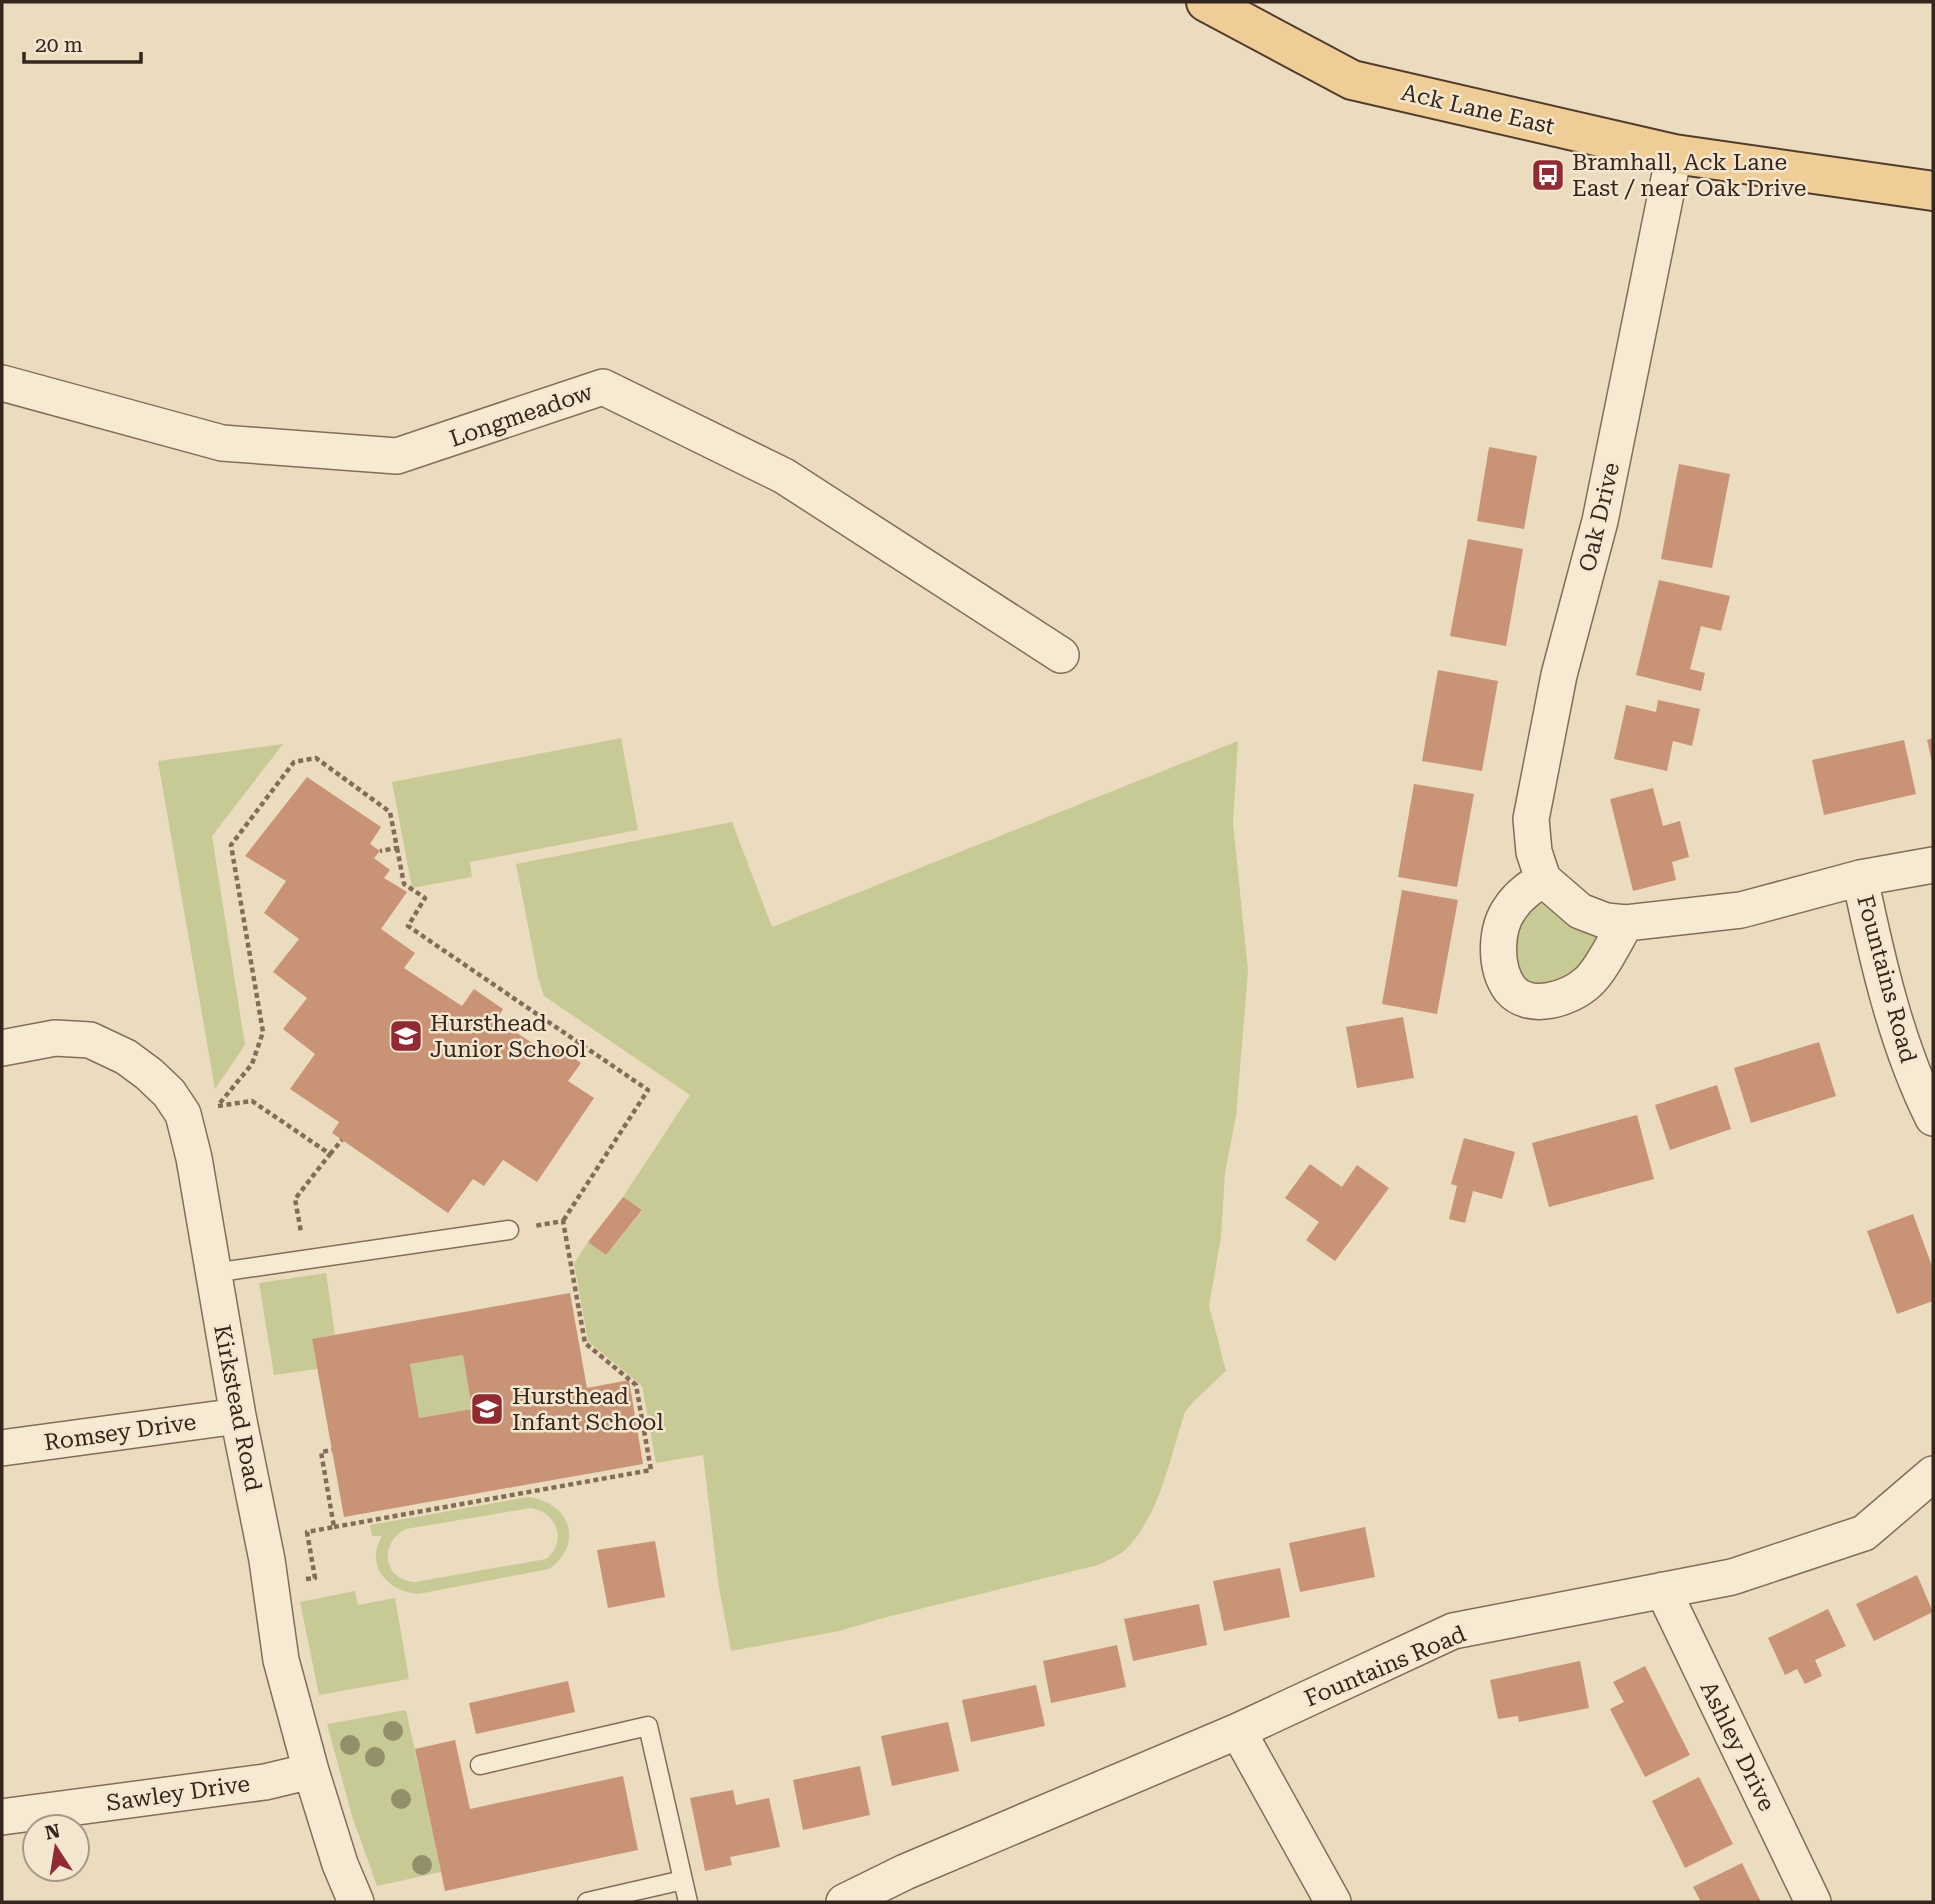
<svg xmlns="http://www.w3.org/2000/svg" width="1935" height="1904" font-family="'Roboto Serif',serif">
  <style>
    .green { fill: #c7ca94; fill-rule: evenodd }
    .building { fill: #c99376; fill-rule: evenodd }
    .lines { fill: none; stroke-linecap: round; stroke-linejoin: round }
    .service-casing { stroke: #846d58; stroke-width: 21 }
    .minor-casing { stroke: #846d58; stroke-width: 38 }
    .primary-casing { stroke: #523b2d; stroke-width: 42 }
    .path { stroke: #846d58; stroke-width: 4.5; stroke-dasharray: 5 3.5; stroke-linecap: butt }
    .service { stroke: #f7ead2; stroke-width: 18 }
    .minor { stroke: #f7ead2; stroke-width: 35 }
    .primary { stroke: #efcd97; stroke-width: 38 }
    .tree { fill: #928f6a }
    .labels { text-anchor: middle; stroke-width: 5; stroke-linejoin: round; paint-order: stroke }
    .street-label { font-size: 23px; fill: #34261c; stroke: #f4e6cf }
    .poi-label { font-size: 23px; fill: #34261c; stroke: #f4e6cf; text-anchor: start }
  </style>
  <rect width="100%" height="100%" fill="#ecdcbf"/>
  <path class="green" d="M621,738L638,830L470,862L472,877L412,888L392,782Z
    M1238,741L1233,823L1248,971L1236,1116L1225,1173L1221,1237L1209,1306L1226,1371L1192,1403L1185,1412C1170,1457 1159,1520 1123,1552C1116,1557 1106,1561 1098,1565L887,1617L839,1631L731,1651L719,1588L703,1455L656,1463L642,1386L588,1341L574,1263L588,1242L606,1255L642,1211L623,1197L690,1095L544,996L538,977L516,864L732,822L772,927Z
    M283,744L212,836L245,1045L215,1089L158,761Z
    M1523,892L1606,921L1590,981L1530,1001L1501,930Z
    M326,1273L335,1335L312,1339L317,1369L274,1375L259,1283Z
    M463,1355L472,1409L419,1418L410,1364Z
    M528,1497C570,1502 585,1543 549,1569L418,1594C388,1592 364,1565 382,1536H372L370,1525ZM531,1508C557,1512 568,1542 546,1559L415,1582C383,1580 378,1543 406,1529Z
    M355,1591L358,1605L395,1598L409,1679L319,1695L300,1602Z
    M406,1710L441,1872L377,1886L352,1816L327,1724Z"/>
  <path class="building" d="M1489,447L1537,456L1524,529L1477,521Z
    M1679,464L1730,474L1712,568L1661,559Z
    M1468,539L1523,549L1506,646L1450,636Z
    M1659,580L1730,596L1721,631L1701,626L1690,669L1705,673L1701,691L1636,675Z
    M1438,670L1498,681L1482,771L1422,761Z
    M1658,700L1700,709L1692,746L1673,741L1667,771L1614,759L1626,705L1656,712Z
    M1933,738V762H1932L1927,740Z
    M1904,740L1916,794L1824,815L1812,760Z
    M307,777L381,827L370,844L380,851L374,858L390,870L384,878L407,892L381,929L415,953L404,968L462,1006L474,989L503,1009L497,1020L546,1052L552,1044L581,1063L568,1081L594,1098L537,1182L503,1160L484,1186L473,1179L448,1213L332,1133L339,1122L290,1089L315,1054L283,1029L307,998L273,972L299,939L264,913L286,881L245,856Z
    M1414,784L1474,794L1457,887L1398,877Z
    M1653,788L1663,826L1680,821L1689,857L1672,862L1676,880L1633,891L1610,799Z
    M1402,890L1458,900L1437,1014L1382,1004Z
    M1403,1017L1414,1078L1357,1088L1346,1027Z
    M1819,1042L1836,1096L1751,1123L1734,1068Z
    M1717,1085L1731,1129L1670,1150L1655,1105Z
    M1637,1115L1654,1179L1549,1207L1532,1143Z
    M1464,1138L1515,1152L1502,1199L1473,1191L1465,1223L1449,1219L1457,1186L1451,1184Z
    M1310,1164L1342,1187L1357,1165L1389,1188L1335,1261L1306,1240L1319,1222L1285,1198Z
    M623,1197L642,1210L606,1255L588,1242Z
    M1913,1214L1933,1269V1301L1897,1314L1867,1231Z
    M570,1293L587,1388L629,1380L643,1464L344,1517L312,1339ZM463,1355L472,1409L419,1418L410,1364Z
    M1365,1527L1375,1577L1300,1592L1289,1543Z
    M655,1541L665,1597L608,1608L597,1550Z
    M1280,1568L1290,1617L1224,1631L1213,1581Z
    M1917,1575L1933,1612L1874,1641L1856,1604Z
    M1199,1604L1207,1645L1133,1661L1124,1619Z
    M1828,1609L1846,1646L1815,1660L1822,1676L1805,1684L1797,1669L1785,1675L1768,1638Z
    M1117,1645L1126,1687L1051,1703L1043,1661Z
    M1580,1661L1589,1708L1519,1722L1518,1716L1498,1719L1490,1680Z
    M1645,1666L1690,1755L1645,1777L1610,1709L1624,1702L1613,1682Z
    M568,1681L575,1712L476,1734L469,1703Z
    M1036,1685L1045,1726L971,1742L962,1700Z
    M948,1722L959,1771L892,1786L881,1736Z
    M455,1740L470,1809L623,1776L638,1850L445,1891L415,1749Z
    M860,1766L870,1815L803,1830L793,1780Z
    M1699,1777L1733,1844L1685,1868L1652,1801Z
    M733,1790L736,1805L769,1798L780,1847L730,1857L732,1865L705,1871L690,1798Z
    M1742,1863L1761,1902H1701L1693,1887Z"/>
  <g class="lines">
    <defs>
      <path id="service" d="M213,1273L509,1230
        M480,1765L648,1726L688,1902
        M587,1902L683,1880"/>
      <path id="minor" d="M1674,154L1600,521L1559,675L1531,819L1534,852L1543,879L1580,911L1606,921L1626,923L1741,910L1860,878L1933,865
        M2,383L222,443L397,456L603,387L784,476L1061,655
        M1860,878C1877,959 1896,1044 1933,1118
        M1543,879C1531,887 1519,895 1511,907C1495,928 1494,967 1510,989C1529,1012 1570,999 1588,982C1601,971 1616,939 1626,923
        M2,1048L55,1038L90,1040L126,1057L149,1074L169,1093L183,1114L194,1158L238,1416L267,1560L281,1660L311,1771L340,1864L356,1902
        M2,1448L238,1416
        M1663,1590L1813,1902
        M1238,1731L1333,1902
        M2,1817L265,1782L311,1771
        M844,1902L905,1872L1238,1731L1453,1631L1732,1577L1864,1533L1933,1474"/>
      <path id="primary" d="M1206,2L1352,80L1674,154L1933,191"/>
    </defs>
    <use href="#service" class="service-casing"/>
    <use href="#minor" class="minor-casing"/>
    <use href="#primary" class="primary-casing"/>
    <path class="path" d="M397,848L404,884L425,898L408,926L648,1090L563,1221
      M220,1103L252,1064L263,1032L231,845L294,762L316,758L390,812L397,848L380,851
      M218,1106L252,1101L330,1154L295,1199L301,1232
      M330,1154L342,1140
      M334,1527L651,1470L636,1385L585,1343L563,1221L534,1226
      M306,1579L315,1578L307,1532L334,1527L321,1452L332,1450"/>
    <use href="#service" class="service"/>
    <use href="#minor" class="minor"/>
    <use href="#primary" class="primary"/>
  </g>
  <g class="tree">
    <circle cx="393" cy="1731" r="10"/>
    <circle cx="350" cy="1745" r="10"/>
    <circle cx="375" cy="1757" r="10"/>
    <circle cx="401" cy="1799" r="10"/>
    <circle cx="422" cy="1865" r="10"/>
  </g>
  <defs>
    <symbol id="bus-square" viewBox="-11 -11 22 22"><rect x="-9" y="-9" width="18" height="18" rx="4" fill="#912a32" stroke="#f4e6cf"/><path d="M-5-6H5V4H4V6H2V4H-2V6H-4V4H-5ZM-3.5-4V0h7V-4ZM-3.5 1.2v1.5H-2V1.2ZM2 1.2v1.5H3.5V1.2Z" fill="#fff"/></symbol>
    <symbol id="school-square" viewBox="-11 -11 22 22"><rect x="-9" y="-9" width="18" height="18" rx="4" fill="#912a32" stroke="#f4e6cf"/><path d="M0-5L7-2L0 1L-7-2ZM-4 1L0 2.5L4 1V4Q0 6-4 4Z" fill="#fff"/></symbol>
  </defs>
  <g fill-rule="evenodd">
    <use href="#bus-square" x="1529" y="156" width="38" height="38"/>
    <use href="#school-square" x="387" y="1017" width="38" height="38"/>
    <use href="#school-square" x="468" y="1390" width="38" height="38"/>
  </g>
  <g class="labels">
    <g class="street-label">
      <text transform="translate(1478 109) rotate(13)" y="8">Ack Lane East</text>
      <text transform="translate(521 415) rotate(-19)" y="8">Longmeadow</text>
      <text transform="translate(1599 517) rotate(-77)" y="8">Oak Drive</text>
      <text transform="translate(1887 979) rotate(75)" y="8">Fountains Road</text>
      <text transform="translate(238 1408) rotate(79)" y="8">Kirkstead Road</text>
      <text transform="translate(120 1432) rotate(-8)" y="8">Romsey Drive</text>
      <text transform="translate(1385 1666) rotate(-23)" y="8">Fountains Road</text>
      <text transform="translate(1738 1746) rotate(64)" y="8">Ashley Drive</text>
      <text transform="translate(178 1793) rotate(-8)" y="8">Sawley Drive</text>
    </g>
    <g class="poi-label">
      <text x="1572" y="170">Bramhall, Ack Lane<tspan x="1572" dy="26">East / near Oak Drive</tspan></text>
      <text x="430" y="1031">Hursthead<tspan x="430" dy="26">Junior School</tspan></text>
      <text x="512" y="1404">Hursthead<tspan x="512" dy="26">Infant School</tspan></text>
    </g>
  </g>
  <rect width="1935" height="1904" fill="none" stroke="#34261c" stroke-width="7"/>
  <g transform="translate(56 1848) rotate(348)"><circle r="33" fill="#f4e6cf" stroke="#a79987" stroke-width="2"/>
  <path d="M0-5L12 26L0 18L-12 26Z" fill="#912a32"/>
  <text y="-10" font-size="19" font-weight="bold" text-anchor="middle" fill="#34261c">N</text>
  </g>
  <path d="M24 52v10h117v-10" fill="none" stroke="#34261c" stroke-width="3.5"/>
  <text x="35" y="52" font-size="21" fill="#34261c" stroke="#f4e6cf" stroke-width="5" paint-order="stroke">20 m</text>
</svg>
